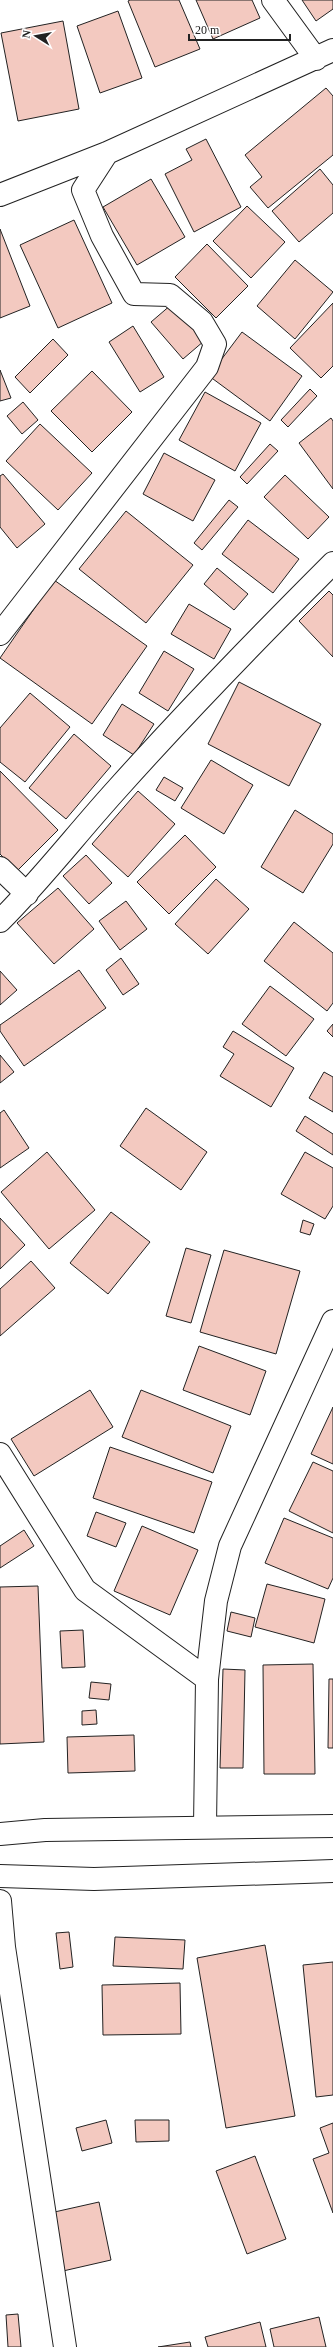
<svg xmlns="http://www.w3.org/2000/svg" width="333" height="2347" font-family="Georgia,serif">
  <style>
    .building { fill: #f3c9c0; stroke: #222 }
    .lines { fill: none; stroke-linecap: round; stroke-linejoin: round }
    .street-casing { stroke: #222; stroke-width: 24 }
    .primary-casing { stroke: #222; stroke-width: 24 }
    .street { stroke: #fff; stroke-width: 22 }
    .primary { stroke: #fff; stroke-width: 22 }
  </style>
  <rect width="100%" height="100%" fill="#fff"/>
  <path class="building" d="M130,0H179L200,49L155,67L128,1Z
    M196,0H252L260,18L213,39Z
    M302,0H333V9L316,21Z
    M118,11L142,78L100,93L77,26Z
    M63,21L79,109L18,121L1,33Z
    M326,88L333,96V155L268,208L250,187L262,177L245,155Z
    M206,139L241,207L194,232L165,174L192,160L186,149Z
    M320,169L333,185V213L299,242L272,211Z
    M151,179L185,237L137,265L103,207Z
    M247,206L285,242L251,278L213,241Z
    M74,220L112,303L58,328L20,245Z
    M0,229L30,306L0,318Z
    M207,244L248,286L216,318L175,277Z
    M295,260L333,292L295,339L257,306Z
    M333,303V366L321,378L290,348Z
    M172,304L204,341L183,359L151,322Z
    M133,326L164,377L140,392L109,342Z
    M242,332L302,376L270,421L209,376Z
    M53,339L68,355L30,393L15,377Z
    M0,370L11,398L0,401Z
    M92,371L132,412L92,452L51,411Z
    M310,389L317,396L288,427L281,420Z
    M205,392L261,423L235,471L179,440Z
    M23,402L38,420L22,434L7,416Z
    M331,418L333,421V489L299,443Z
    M40,424L92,473L58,510L6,461Z
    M270,444L278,451L247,484L240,477Z
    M164,453L215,480L193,521L143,494Z
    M3,474L45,524L17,548L0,527V476Z
    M285,475L329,517L308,539L264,497Z
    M229,500L238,507L202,550L194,543Z
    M126,511L193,565L146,623L79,569Z
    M248,520L299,559L273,593L222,554Z
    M217,568L248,594L234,610L204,584Z
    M54,580L147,646L92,724L0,658Z
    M329,591L333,595V657L299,621Z
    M189,604L231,629L214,659L171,634Z
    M164,651L194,669L168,711L139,693Z
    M239,682L321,724L289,786L208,744Z
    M30,693L70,727L25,782L0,762V728Z
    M122,704L154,724L134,755L103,735Z
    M74,734L111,766L66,819L29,788Z
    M211,760L253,785L224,834L181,808Z
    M0,771L58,830L17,871L0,854Z
    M164,777L183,788L175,801L156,790Z
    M138,791L175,824L128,877L92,844Z
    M295,810L333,834V844L303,893L261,867Z
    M185,835L216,867L169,914L137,882Z
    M86,855L112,883L89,904L63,876Z
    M216,879L249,909L208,954L175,924Z
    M58,888L94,929L54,964L17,923Z
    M126,901L147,929L120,950L99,921Z
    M294,922L333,953V1003L327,1011L264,961Z
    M121,958L139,984L123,995L106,970Z
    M79,970L106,1008L24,1066L0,1031V1025Z
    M0,971L17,990L0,1005Z
    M270,986L314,1019L286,1056L242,1024Z
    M333,1024V1037L327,1031Z
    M233,1031L294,1068L271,1107L220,1076L234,1054L223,1047Z
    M0,1055L14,1072L0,1083Z
    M324,1072L333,1077V1112L309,1098Z
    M146,1108L207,1152L181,1190L120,1146Z
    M4,1110L29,1148L0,1168V1113Z
    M305,1116L333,1134V1155L296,1131Z
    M47,1152L95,1210L49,1249L1,1192Z
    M305,1152L333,1168V1206L325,1219L281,1194Z
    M111,1212L150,1242L108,1294L70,1263Z
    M0,1218L25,1245L0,1269Z
    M303,1220L314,1224L310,1235L300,1232Z
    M186,1248L211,1255L191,1323L166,1316Z
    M224,1250L300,1271L276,1354L200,1332Z
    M31,1261L55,1288L0,1336V1289Z
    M199,1346L266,1371L250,1415L183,1390Z
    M90,1390L113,1427L34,1476L11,1439Z
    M141,1390L231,1426L213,1473L122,1437Z
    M333,1407V1464L311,1454Z
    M110,1447L212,1482L194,1533L93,1498Z
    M313,1462L333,1471V1533L289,1511Z
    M96,1512L126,1523L116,1547L87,1536Z
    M284,1518L333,1538V1578L328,1589L265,1563Z
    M142,1526L198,1550L170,1615L114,1591Z
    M24,1530L34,1546L0,1568V1546Z
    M267,1584L325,1599L314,1643L255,1627Z
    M38,1586L44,1742L0,1744V1587Z
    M231,1612L255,1618L251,1637L227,1631Z
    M83,1630L85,1667L62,1668L60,1631Z
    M313,1664L315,1774H264L263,1665Z
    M223,1669L245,1670L243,1768H220Z
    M329,1679H333V1748H328Z
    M91,1682L111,1684L109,1700L89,1698Z
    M96,1710L97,1724L82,1725V1711Z
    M134,1735L135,1771L68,1773L67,1737Z
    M69,1932L73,1967L60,1969L56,1933Z
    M115,1937L185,1940L183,1969L113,1966Z
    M265,1945L295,2116L226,2128L197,1958Z
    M333,1962V2095L316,2097L303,1965Z
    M180,1983L181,2034L103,2035L102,1985Z
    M106,2120L112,2143L82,2151L76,2128Z
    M135,2120H169V2141L136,2142Z
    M333,2123V2213L313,2159L329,2153L320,2128Z
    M255,2156L286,2239L247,2254L216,2171Z
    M99,2202L111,2260L63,2271L50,2213Z
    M18,2314L21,2347H8L6,2315Z
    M319,2317L326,2347H274L270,2329Z
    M260,2322L266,2347H208L205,2337Z
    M190,2342L191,2347H158Z"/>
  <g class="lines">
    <defs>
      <path id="street" d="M273,0L316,59
        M0,195L107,153L333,50
        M0,634L207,367L215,344L202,322L170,295L134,294L102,236L83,190L107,153
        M0,868L27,894
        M0,921C42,879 78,832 118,788C187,711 260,636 333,563
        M0,1454L85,1590L207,1679
        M205,1827L207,1679L216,1601L230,1546L333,1321
        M0,1901L4,1947L65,2347"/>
      <path id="primary" d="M0,1834L45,1830L333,1826
        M0,1876L94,1879L333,1871"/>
    </defs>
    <use href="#street" class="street-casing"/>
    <use href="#primary" class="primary-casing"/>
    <use href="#street" class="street"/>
    <use href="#primary" class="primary"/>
  </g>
  <g transform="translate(36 36) rotate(281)" stroke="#ffffff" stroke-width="3" paint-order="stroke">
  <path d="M0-3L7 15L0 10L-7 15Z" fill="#222222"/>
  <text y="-6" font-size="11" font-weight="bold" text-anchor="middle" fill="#222222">N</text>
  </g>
  <path d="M189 34v6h101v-6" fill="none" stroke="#222222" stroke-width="2"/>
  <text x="195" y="34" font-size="12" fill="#222222" stroke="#ffffff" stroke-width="3" paint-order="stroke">20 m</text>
</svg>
